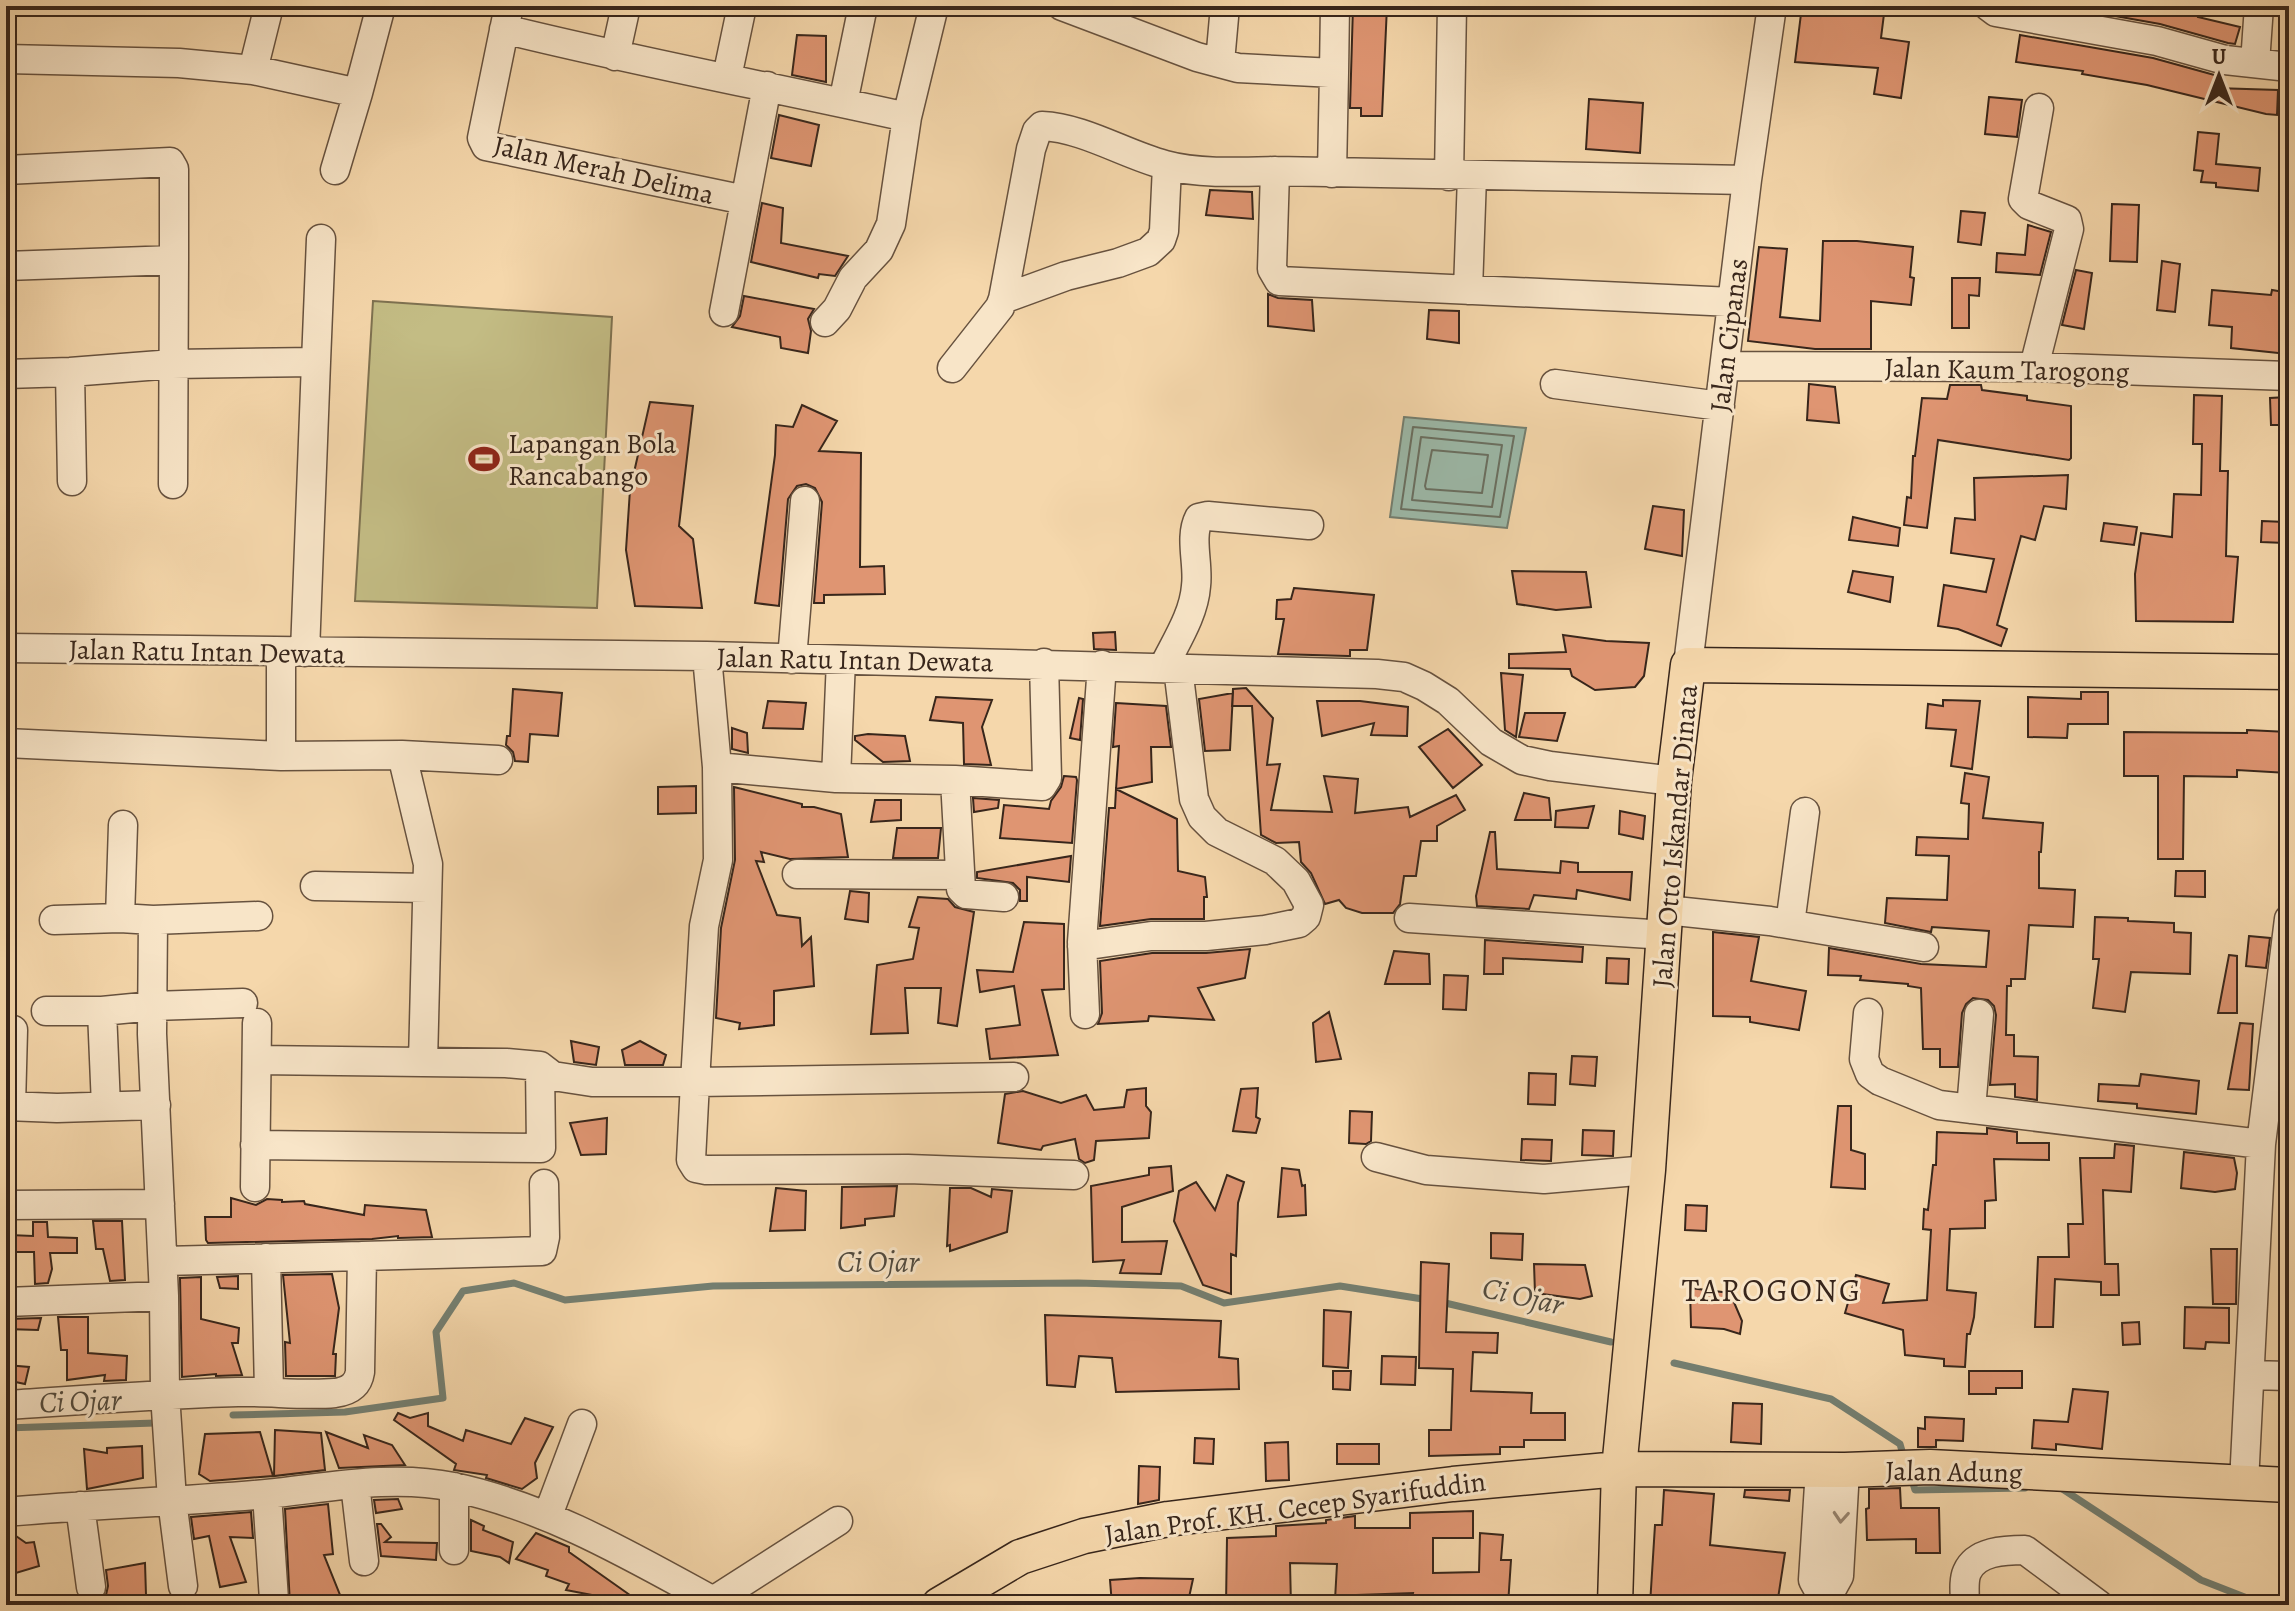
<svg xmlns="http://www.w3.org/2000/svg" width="2295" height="1611" font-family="Alegreya,serif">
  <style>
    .green { fill: #c3bc84; stroke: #7e7150; stroke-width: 2 }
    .water { fill: #9cbaaa; stroke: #747f71; stroke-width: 2 }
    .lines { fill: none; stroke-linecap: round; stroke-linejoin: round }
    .shore { stroke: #6a7062; stroke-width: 2 }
    .stream { stroke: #747f71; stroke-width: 7 }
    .building { fill: #df9572; stroke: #38261b; stroke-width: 2 }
    .minor-casing { stroke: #67523f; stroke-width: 31 }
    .major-casing { stroke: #38261b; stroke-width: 37 }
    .minor { stroke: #f8e5c8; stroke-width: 28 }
    .major { stroke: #f5d7ab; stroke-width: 34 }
    .oneway { stroke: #988672 }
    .labels { text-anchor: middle; stroke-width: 6; stroke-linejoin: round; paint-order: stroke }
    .street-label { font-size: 28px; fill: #38261b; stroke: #f8e5c8 }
    .poi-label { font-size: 28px; fill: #38261b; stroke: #f8e5c8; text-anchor: start }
    .water-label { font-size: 30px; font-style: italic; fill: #514b3f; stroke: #f8e5c8 }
    .quarter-label { font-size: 32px; letter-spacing: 2px; fill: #38261b; stroke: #f8e5c8 }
  </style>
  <rect width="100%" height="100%" fill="#f5d7ab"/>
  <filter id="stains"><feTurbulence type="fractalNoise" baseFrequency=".0025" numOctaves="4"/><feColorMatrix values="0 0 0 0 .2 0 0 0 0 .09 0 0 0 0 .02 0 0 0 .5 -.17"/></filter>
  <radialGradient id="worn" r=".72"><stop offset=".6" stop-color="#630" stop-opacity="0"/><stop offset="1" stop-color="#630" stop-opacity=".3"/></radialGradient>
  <path class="green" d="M373,301L612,317L597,608L355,601Z"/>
  <path class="water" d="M1404,417L1526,428L1507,528L1390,517Z"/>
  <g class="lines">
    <path class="shore" d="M1413,427L1514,436L1500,517L1401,509Z
      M1421,437L1502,445L1492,507L1412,500Z
      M1432,450L1488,455L1482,493L1426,489L1425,486Z"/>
    <path class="stream" d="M1441,1302L1611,1342
      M1674,1363L1831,1399L1900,1444L1904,1458
      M233,1415L345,1412L443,1398L436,1332L463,1291L514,1283L565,1300L713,1286L1078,1283L1181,1286L1224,1303L1340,1286L1429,1300
      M6,1428L155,1423
      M1911,1477L1915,1490L2025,1488
      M2057,1488H2061L2201,1580L2265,1605"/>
  </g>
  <path class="building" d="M1353,6H1387L1382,116H1361V108H1350Z
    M1802,6H1885L1881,38L1909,42L1901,98L1874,94L1878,68L1795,62Z
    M2059,6H2200L2198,17L2240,27L2235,44L2228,43L2160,24Z
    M797,35L826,36V82L792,75Z
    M2020,35L2153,58L2218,76L2215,88L2278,90L2277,115L2266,114L2147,85L2082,74L2083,71L2016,62Z
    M1989,97L2022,100L2017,137L1985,134Z
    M1589,99L1643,103L1640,153L1586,149Z
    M779,115L819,125L811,166L771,158Z
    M2198,132L2219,134L2216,164L2260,168L2258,191L2216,187V183L2201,182L2203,171L2194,170Z
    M1210,190L1252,192L1253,219L1206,215Z
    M762,203L783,208L781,243L848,256L835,276L819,274L818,278L751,262Z
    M2112,204L2139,205L2137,262L2110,261Z
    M1961,211L1985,213L1981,245L1958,242Z
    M2028,225L2051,232L2040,275L1996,272L1997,253L2025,255Z
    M1823,241H1857L1913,247L1910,277L1914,278L1911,305L1871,301V349H1815L1748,341L1759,247L1787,249L1780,317L1820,321Z
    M2162,261L2180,264L2175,312L2157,310Z
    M2076,270L2092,273L2084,329L2062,325Z
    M1952,278H1980L1979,296L1969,295V328H1952Z
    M2212,290L2271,295L2272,290L2289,293V354L2231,348L2232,327L2209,325Z
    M1268,294L1278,298L1312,300L1314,331L1268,326Z
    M744,296L814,309L808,319L811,331L808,353L781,348L780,337L732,327L740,316Z
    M1429,310L1459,311V343L1427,339Z
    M1809,384L1835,387L1839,423L1807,420Z
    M1950,385H1981L1982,390L2027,396V400L2071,406V458L2069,460L1938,440L1927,528L1904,525L1907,497L1911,498L1913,456H1915L1922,398L1947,399Z
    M2194,395L2222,396L2220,471H2228L2226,556L2238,557L2233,622L2136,621L2135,574L2141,533L2172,537L2174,494L2201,495L2202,444H2193Z
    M2289,397V425H2271L2270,398Z
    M650,402L693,406L679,526L693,539L702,608L635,606L626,550L630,490Z
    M802,405L837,421L819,451L861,453L860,567L884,566L885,594L824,595V603H814L822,502L815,488L806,484L797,486L788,499L779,606L755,603L775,455L776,425L793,427Z
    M2068,475L2066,509L2044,506L2035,540L2021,536L1997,625L2007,629L2001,646L1958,629L1938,626L1944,585L1986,592L1994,559L1951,553L1955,518L1975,520L1974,478Z
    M1653,506L1684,510L1682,556L1645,549Z
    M1853,517L1900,528L1898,546L1849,540Z
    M2262,521L2285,522V543L2261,542Z
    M2104,523L2137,527L2134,545L2101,541Z
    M1512,571L1586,572L1591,607L1556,610L1517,604Z
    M1853,571L1893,577L1890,602L1848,592Z
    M1294,588L1374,595L1367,650H1350V656H1348L1278,654L1284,619H1276L1277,600L1291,599Z
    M1115,632L1116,650L1094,649L1093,633Z
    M1563,635L1606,641L1649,643L1644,676L1635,687L1595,690L1572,676L1570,669L1509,668V654L1566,652Z
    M1501,673L1523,675L1516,737L1505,730Z
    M1246,688L1273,718L1267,765L1280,764L1271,810L1332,812L1324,776L1358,779L1355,813L1408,807L1410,817L1456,795L1465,810L1437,826V841H1421L1416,876H1404L1400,904L1393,913H1362L1346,908L1339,900L1325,904L1311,873L1301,862L1299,842L1276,843L1261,835L1252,706H1232L1233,689Z
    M513,689L562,693L558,736L530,734L528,762L515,761L513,752L506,745L507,736H510Z
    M2081,692H2108V724H2068L2067,738L2028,737V697L2081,699Z
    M1233,693L1230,750L1205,751L1199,699Z
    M936,697L992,700L982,727L991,765L964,764L963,723L930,720Z
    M1079,698L1083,699L1080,740L1070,738Z
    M1943,700L1980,701L1972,769L1951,766L1956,730L1926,728L1928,704L1943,706Z
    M768,701L806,703L803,729L763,728Z
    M1317,701H1360L1408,707L1407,736L1371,735L1374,723L1322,736Z
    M1116,703L1166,706L1171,747H1151L1152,782L1116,789L1119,746L1113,747Z
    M1525,713H1565L1557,741L1519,737Z
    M732,728L747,733L748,753L732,749Z
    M1448,729L1482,765L1453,788L1419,747Z
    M2247,730L2289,732V773L2237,770V777L2184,776L2183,859H2158V776H2124V732L2247,733Z
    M868,734L905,736L910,761L883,762L855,740V736Z
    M1965,773L1989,777L1983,818L2043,823L2041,852H2039V888L2075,890L2073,927L2029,925L2025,979H2011V986H2007L2006,1035H2014V1056L2038,1057L2037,1100L2015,1097V1084L1990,1085L1996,1015L1994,1006L1988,1000L1973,998L1966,1004L1962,1013L1958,1067H1940V1049H1923L1921,988L1908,986V984L1860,980L1861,976L1828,975L1829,948L1921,964L1986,967L1989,931L1932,927L1931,932L1885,923L1887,898L1947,900L1949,856L1916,855L1917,837L1968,839L1969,804L1961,803Z
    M1064,776L1076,777L1077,780L1072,843L1000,838L1004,805L1049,809L1051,801L1061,787Z
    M696,786V813L658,814V787Z
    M734,787L802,804V807H814L841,814L848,857L790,859L761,852L764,862L756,861L777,915L800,918L802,946L811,937L814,986L774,991V1025L739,1029L740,1023L716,1018L721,928L735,860Z
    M1116,789L1177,819L1178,871L1205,877L1207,897H1204V919H1151L1100,926L1109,808H1115Z
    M1524,793L1549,798L1551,820H1515Z
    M973,798L999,800L998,808L974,812Z
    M875,800H901V820L871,822Z
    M1594,806L1588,828L1555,827L1556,811Z
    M1620,811L1645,816L1643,839L1619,834Z
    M897,828H941L938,858H893Z
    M1490,832H1495L1497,869L1560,873L1561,861L1578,863V872H1632L1630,900L1577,890L1576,899L1534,895L1529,909L1477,906L1476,896Z
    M1071,856L1069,882L1027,877V901H1020V890L1013,883L977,878V872Z
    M2176,871H2205V897L2175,896Z
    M850,891L869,893L868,922L845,919Z
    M918,897L948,899L955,907L974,912L957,1026L938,1023L941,988H905L908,1033L871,1034L877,965L913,959L919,928L909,927Z
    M2095,917L2128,918V921L2174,923V932L2191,933L2190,974L2131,972L2125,1012L2093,1008L2099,959H2093Z
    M1024,922L1064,924V989L1042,990L1058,1055L990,1059L986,1029L1020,1025L1014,986L980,992L977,970L1013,972Z
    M1713,932L1759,937L1751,981L1806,991L1799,1030L1750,1022V1017L1713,1016Z
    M2249,936L2270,938L2266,968L2246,966Z
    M1485,940L1583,947L1582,962L1503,958V974H1484Z
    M1250,949L1245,978L1198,988L1214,1020L1149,1016L1148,1021L1098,1024L1102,1013L1100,961L1152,953H1206Z
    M1394,951L1429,954L1430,984H1385Z
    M2229,955L2237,956V1013H2218Z
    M1607,958L1629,959L1628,984L1606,983Z
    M1444,975L1468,976L1466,1010L1443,1009Z
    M1329,1012L1341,1059L1316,1062L1313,1023Z
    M2240,1023L2253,1024L2249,1090L2228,1089Z
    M571,1041L599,1047L596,1065L574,1062Z
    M640,1041L666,1055L663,1065H625L622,1050Z
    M1572,1056L1597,1057L1595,1086L1570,1084Z
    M1529,1073L1556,1074L1555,1105L1528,1104Z
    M2141,1074L2199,1081L2196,1114L2137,1108V1104L2098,1101L2099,1084L2139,1086Z
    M1146,1088V1106L1151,1112L1149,1138L1096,1141L1094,1160L1085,1163L1079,1159L1075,1139L1043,1146L1041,1150L998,1143L1005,1094L1023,1091L1061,1103L1086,1095L1094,1110L1124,1107L1127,1090Z
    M1258,1088L1256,1117L1260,1119L1256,1133L1233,1131L1241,1089Z
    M1838,1106H1851V1150L1865,1154V1189L1831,1187Z
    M1350,1111L1372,1112L1371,1141L1366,1144L1349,1143Z
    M607,1118L606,1154L581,1155L570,1123Z
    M1987,1128L2017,1132V1143H2049V1160L1994,1159L1996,1200L1985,1201V1228L1950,1229L1947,1290L1976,1293L1974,1317L1970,1334H1967L1965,1367L1944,1366V1359L1905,1355L1903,1330L1845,1313L1856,1275L1889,1284L1883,1303L1927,1300L1931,1230L1923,1229L1924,1209L1928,1210L1933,1165H1936L1937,1132L1987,1134Z
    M1583,1130L1614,1131L1613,1156L1582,1155Z
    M1522,1139L1552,1140L1551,1161L1521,1160Z
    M2115,1144L2134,1146L2131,1192L2103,1190L2105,1264H2118L2119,1295H2101V1282L2055,1279L2053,1327H2035L2038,1257H2069L2068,1224H2083L2080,1158H2114Z
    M2184,1152L2234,1158L2237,1173L2235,1189L2215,1192L2181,1188Z
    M1171,1166L1173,1191L1122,1207V1242L1167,1241L1161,1274L1120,1273L1124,1260L1093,1262L1091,1186L1149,1175V1168Z
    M1282,1168L1299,1170L1302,1186L1305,1185L1306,1215L1278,1217Z
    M1227,1175L1244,1182L1238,1203L1236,1256L1231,1254V1294L1203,1285L1174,1221L1179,1191L1196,1182L1215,1210Z
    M897,1186L894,1216L865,1219V1225L841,1228L842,1187Z
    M776,1188L806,1191L805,1230L770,1231Z
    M950,1188H971L991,1197L992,1189L1012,1191L1007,1232L950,1251V1245L947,1246Z
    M231,1198L256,1205L267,1199L282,1200V1202L304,1201L305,1204L364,1215L365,1205L426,1210L432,1237L398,1238V1236L372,1239L208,1243L206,1240L205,1217H231Z
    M1686,1205L1707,1206L1706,1231L1685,1230Z
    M93,1221H122L125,1280L110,1281L103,1249H96Z
    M33,1222H47L48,1237L77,1238V1253H50L52,1269L48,1283L35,1284L34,1252H14L10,1235L33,1236Z
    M1491,1233L1523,1234L1522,1260L1491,1258Z
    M2211,1249H2237L2236,1304H2213Z
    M1421,1262L1449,1264L1446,1332L1498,1333L1497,1353L1473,1352L1471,1391L1532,1393L1531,1413H1565V1440H1524V1447H1500V1454L1429,1456V1430H1451L1453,1369L1419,1368Z
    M1534,1264L1585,1265L1592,1296L1580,1299L1535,1293Z
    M332,1274L339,1308L333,1354H336L335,1376H286L285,1342L290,1343L283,1275Z
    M238,1276V1289L220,1288L217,1277Z
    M201,1277V1319L239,1328L238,1343H232L242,1375L216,1376V1374L182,1377L180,1278Z
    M1690,1288L1730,1293L1742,1321L1740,1334L1724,1329L1691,1327Z
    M2185,1307L2229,1308V1343L2206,1342L2205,1349L2184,1348Z
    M1324,1310L1351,1312L1348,1368L1323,1366Z
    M1045,1315L1221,1321L1219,1357L1238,1359L1239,1389L1116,1392L1112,1358L1079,1356L1075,1387L1047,1385Z
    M58,1317H88V1353L127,1356L126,1380L104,1381L105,1375L67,1380V1350H61Z
    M41,1318L38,1330L6,1329L7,1319Z
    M2139,1322L2140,1344L2123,1345L2122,1323Z
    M1382,1356L1416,1357L1415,1385L1381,1384Z
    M6,1365L29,1367L25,1384L6,1380Z
    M1333,1371H1351L1350,1390L1333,1389Z
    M1969,1371H2022V1388H1996V1394H1969Z
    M2073,1389L2108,1392L2102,1449L2056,1444V1450L2032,1448L2034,1420L2068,1422Z
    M1733,1403L1762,1404L1761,1444L1731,1442Z
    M398,1413L410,1418L428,1413V1426L463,1441L466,1430L511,1444L525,1418L553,1427L535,1463L537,1478L522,1489L486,1478L487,1475L454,1470L456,1464L394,1420Z
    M1925,1417L1964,1419L1963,1441L1936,1440V1447H1918V1428L1925,1429Z
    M275,1430L321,1433L325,1470L274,1476Z
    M260,1432L273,1476L210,1481L199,1474L205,1434Z
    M326,1432L368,1448L364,1435L392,1445L405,1465L339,1468Z
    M1195,1438L1214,1439L1213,1464L1194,1463Z
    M1288,1442L1289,1480L1266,1481L1265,1443Z
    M1337,1444H1379V1464H1337Z
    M142,1446L143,1478L87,1489L84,1449L107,1453V1448Z
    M1139,1466L1160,1467L1159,1500L1138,1504Z
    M1900,1488L1901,1508H1939L1940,1553H1916V1539L1867,1540L1866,1509L1869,1508V1489Z
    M1664,1490L1714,1494L1710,1545L1785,1553L1777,1605H1650L1655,1525H1662Z
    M1745,1490H1790L1789,1501L1744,1497Z
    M398,1499L402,1509L376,1513L374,1500Z
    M328,1504L333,1554L324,1555L340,1595L311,1605H290L285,1509Z
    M1473,1511V1538H1433V1573L1479,1572L1480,1533L1503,1535L1501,1560H1511L1508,1605H1410L1413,1593L1357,1595V1602L1335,1600L1337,1564L1290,1563L1291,1605H1226L1227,1538L1276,1536V1526L1326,1523V1520L1355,1516V1528H1410V1513Z
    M251,1512L253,1538L230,1537L246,1582L220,1587L209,1536L194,1539L191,1517Z
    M471,1520L484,1526L483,1530L513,1542L509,1563L500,1557L471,1551Z
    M377,1524H381L391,1537L385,1542L437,1543L436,1560L381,1556Z
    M6,1529L26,1543L34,1542L39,1566L6,1576Z
    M536,1533L569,1547V1552L644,1605L566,1590L569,1584L546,1576L548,1570L516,1559Z
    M145,1563L146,1595H106L108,1586L106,1570Z
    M1140,1578L1193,1579L1188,1602L1112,1605L1110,1580Z"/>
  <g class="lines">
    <defs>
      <path id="minor" d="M509,6L482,138L486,146L745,200
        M1062,6L1197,57L1238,68L1334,73L1332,173
        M1988,6L1996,12L2157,41L2225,60L2289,67
        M504,29C637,62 772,87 907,117L934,6
        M615,56L626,6
        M6,59L179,63L253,70L358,93L335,170
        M1220,62L1225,6
        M2255,63L2259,6
        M253,70L269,6
        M1334,73L1335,6
        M727,77L742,6
        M358,93L381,6
        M843,103L863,6
        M6,170L170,162L174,169V260
        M1275,171L1272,269L1279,281L1732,302
        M1449,176L1452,6
        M6,266L174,260L173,484
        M1468,290L1472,176
        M1003,299L1031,149L1037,131L1042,126C1084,128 1124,154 1165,165C1197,174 1241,172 1275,171L1747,180
        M724,312L767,86
        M825,322L837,309L853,278L879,250L891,224L907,117
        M316,362L321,239
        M1725,366L2034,367L2289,376
        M2034,367L2069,229L2067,220L2029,205L2023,199L2039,108
        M952,368L1000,307L1003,299L1066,276L1118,263L1148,252L1161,240L1164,231L1167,166
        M70,372L72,481
        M6,374L70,372L173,364L316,362L305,652
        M1555,384L1720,406
        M6,648L707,656L1377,674L1404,677L1424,686L1448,701L1491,742L1522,760L1550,766L1674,781
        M792,659L805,501
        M1688,665L1747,180L1772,6
        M1163,668C1175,643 1194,615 1196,586C1199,565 1189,537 1199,518L1208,516L1309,525
        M6,743L281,756V652
        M402,755L428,864L423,1062
        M281,756L402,755L498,760
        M717,767L836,778L955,780L1042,786L1047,778L1044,663
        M836,778L841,660
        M955,780L961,889L966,894L1004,897
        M123,825L120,918L153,920L152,1034L164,1296L165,1394L172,1500L183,1586
        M797,874L959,875
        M315,886L427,888
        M1666,910L1770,921L1924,947
        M1409,918L1665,935
        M54,920L120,918
        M153,920L258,916
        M1790,924L1805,812
        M1082,946L1151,936H1206L1265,930L1299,923L1306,917L1309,905L1296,881L1275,861L1217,832L1202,817L1194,799L1178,668
        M46,1011H102L153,1006L243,1003
        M102,1011L106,1106
        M1868,1013L1864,1059L1870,1074L1880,1081L1939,1105L2261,1144
        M1085,1014L1082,942L1102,665
        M257,1060L506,1063L540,1066L553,1076L592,1082H695L704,926L718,860L717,767L707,656
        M1014,1077L695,1082L691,1160L696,1168L706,1170L908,1169L1074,1175
        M6,1106L57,1108L156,1105
        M11,1106L13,1030
        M1971,1109L1979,1014
        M255,1145L541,1148L540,1066
        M1376,1157L1426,1170L1544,1179L1648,1170
        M255,1187L257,1023
        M6,1205L160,1204
        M266,1258L269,1391
        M163,1261L362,1256
        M6,1302L164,1296
        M2250,1375L2289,1376
        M6,1405C83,1400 160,1394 238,1392C270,1391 303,1396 335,1393C349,1391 358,1385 360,1372L362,1256L542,1251L545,1237L544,1184
        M1820,1469L1813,1580L1824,1600
        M2244,1483L2261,1144L2289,919
        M355,1484L364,1561
        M267,1494L274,1600
        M80,1506L91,1587
        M6,1512C92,1504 179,1502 266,1494C327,1488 392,1474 453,1487C547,1507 629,1555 713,1601L716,1605
        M548,1515L582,1424
        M454,1550V1487
        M713,1601L838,1521
        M1823,1605L1839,1576L1845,1470
        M1965,1605C1965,1595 1963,1581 1967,1572C1976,1551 2005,1550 2025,1550L2099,1605"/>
      <path id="major" d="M939,1605L1020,1557L1084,1536L1168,1519L1453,1484L1619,1469L1845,1470L1930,1467L2289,1485
        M1615,1605L1619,1469L1648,1170L1674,781L1688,665L2289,672"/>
    </defs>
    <use href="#minor" class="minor-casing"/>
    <use href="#major" class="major-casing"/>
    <use href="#minor" class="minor"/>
    <use href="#major" class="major"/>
  </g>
  <defs><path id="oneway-chevron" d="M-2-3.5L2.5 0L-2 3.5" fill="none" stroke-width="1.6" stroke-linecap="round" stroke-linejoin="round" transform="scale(2)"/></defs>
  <use class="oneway" href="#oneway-chevron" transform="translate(1841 1517) rotate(94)"/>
  <defs>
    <symbol id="stadium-bare" viewBox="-9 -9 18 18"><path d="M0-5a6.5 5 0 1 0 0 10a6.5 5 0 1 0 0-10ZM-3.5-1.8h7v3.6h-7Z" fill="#8f2418" stroke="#f8e5c8" stroke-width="2.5" paint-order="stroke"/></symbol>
  </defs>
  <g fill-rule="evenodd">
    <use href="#stadium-bare" x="462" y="437" width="44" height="44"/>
  </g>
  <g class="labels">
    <g class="street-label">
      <text transform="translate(604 169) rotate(13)" y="10">Jalan Merah Delima</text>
      <text transform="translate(1728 335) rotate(-83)" y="10">Jalan Cipanas</text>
      <text transform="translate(2007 369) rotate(1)" y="10">Jalan Kaum Tarogong</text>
      <text transform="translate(207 651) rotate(1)" y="10">Jalan Ratu Intan Dewata</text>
      <text transform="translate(855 659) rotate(1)" y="10">Jalan Ratu Intan Dewata</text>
      <text transform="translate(1674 836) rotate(-85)" y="10">Jalan Otto Iskandar Dinata</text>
      <text transform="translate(1954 1471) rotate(1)" y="10">Jalan Adung</text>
      <text transform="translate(1295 1507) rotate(-8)" y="10">Jalan Prof. KH. Cecep Syarifuddin</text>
    </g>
    <g class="poi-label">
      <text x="508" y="453">Lapangan Bola<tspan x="508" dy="32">Rancabango</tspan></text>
    </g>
    <g class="water-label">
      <text x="878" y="1272">Ci Ojar</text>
      <text transform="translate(1523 1296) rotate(13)" y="10">Ci Ojar</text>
      <text transform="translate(80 1401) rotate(-2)" y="10">Ci Ojar</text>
    </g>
    <g class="quarter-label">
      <text x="1772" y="1301">TAROGONG</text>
    </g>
  </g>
  <rect width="2295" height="1611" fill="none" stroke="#f5d7ab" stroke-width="32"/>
  <rect x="8" y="8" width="2279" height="1595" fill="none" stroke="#38261b" stroke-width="4"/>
  <rect x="16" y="16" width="2263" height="1579" fill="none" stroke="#38261b" stroke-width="2"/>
  <g transform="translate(2219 76)" stroke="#f8e5c8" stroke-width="6" paint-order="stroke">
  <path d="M0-6L14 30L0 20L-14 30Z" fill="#38261b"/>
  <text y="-12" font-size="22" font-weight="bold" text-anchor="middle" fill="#38261b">U</text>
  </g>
  <rect width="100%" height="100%" filter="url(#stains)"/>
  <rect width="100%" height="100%" fill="url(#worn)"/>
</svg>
